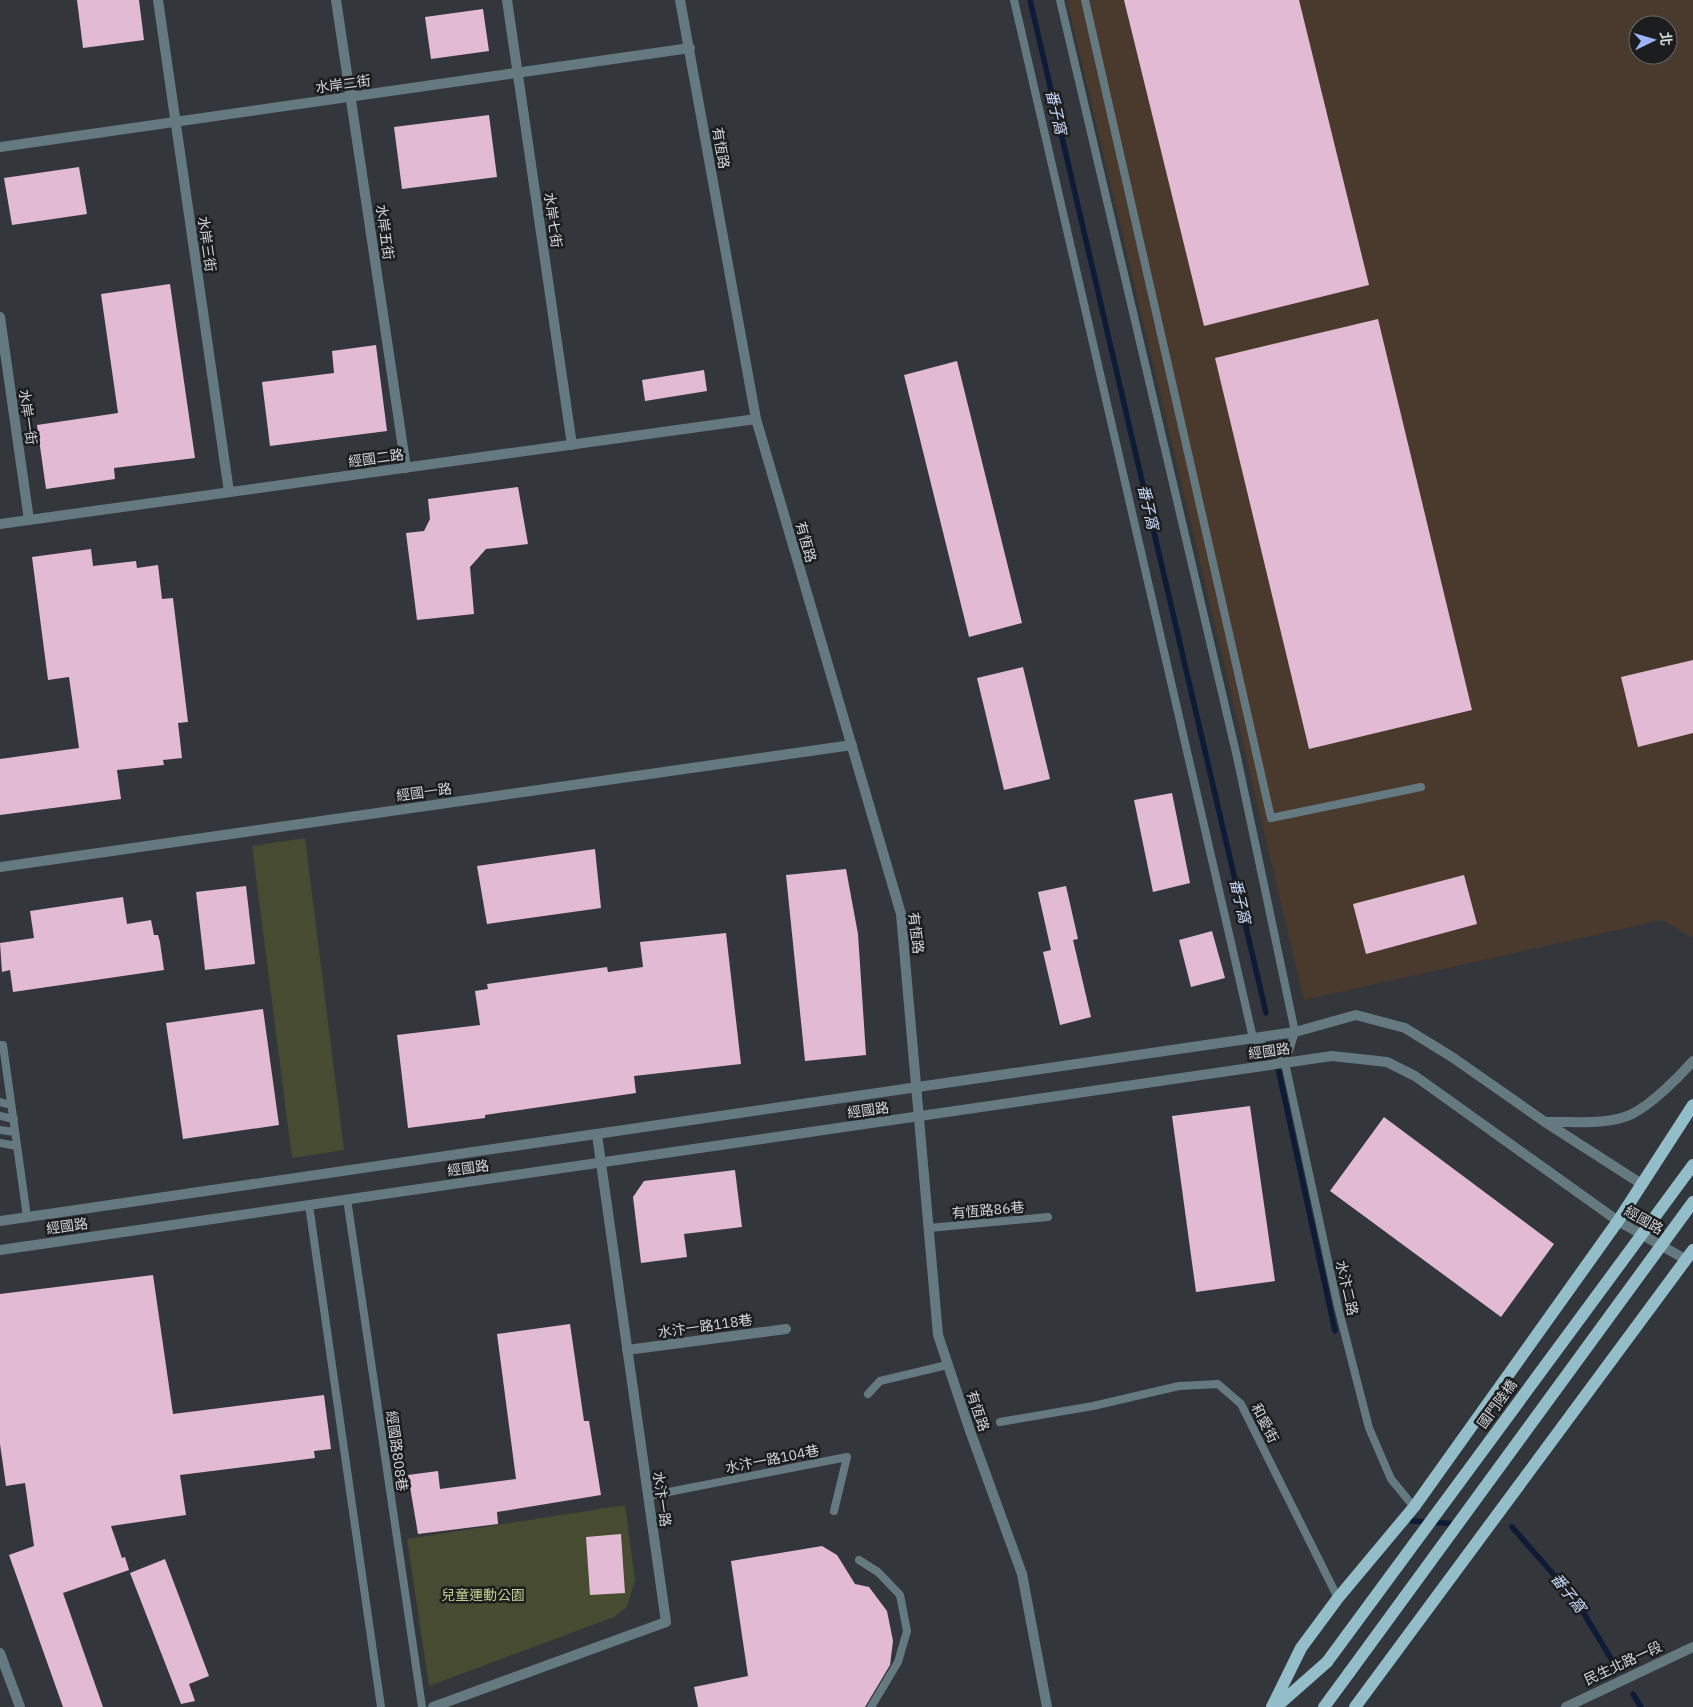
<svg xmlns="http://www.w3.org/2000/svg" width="1693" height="1707" font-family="'IBM Plex Sans','Noto Sans TC',sans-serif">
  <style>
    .industrial { fill: #4a3a2e; fill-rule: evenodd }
    .green { fill: #464b31 }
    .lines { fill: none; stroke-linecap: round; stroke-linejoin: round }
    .stream { stroke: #0d1b37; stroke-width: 5.5 }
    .building { fill: #e3bad4 }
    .service { stroke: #657a80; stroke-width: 8 }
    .minor { stroke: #657a80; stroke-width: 10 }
    .tertiary { stroke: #657a80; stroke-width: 10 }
    .primary { stroke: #92bdc9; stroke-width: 12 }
    .primary-bridge { stroke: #92bdc9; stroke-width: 12 }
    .labels { text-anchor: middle; stroke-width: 5; stroke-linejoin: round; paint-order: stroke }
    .street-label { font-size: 14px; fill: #d4d6d9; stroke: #1c1d1f }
    .park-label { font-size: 14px; fill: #c1cd8c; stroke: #1c1d1f }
    .water-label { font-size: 15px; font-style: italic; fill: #c9dcff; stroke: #1c1d1f }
  </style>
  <rect width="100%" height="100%" fill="#33363b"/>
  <path class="industrial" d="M1067,0H1693V938L1662,920L1304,1000ZM1638,25H1668V55H1638Z"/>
  <path class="green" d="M305,838L344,1150L292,1158L252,846Z
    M625,1505L635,1580L627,1607L614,1617L429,1686L407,1539Z"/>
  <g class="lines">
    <path class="stream" d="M1030,0L1266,1013
      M1278,1068L1335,1331
      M1412,1521L1458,1524
      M1512,1527L1575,1599L1615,1665
      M1633,1694L1641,1707"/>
  </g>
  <path class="building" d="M77,0H139L144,40L83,48Z
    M1124,0H1299L1369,285L1204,326Z
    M483,9L489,51L431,59L425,17Z
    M489,115L497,177L402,189L394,127Z
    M79,167L87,214L12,225L4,178Z
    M170,284L195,458L114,468L115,479L46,489L37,425L118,413L101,294Z
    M1378,319L1472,710L1309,749L1215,358Z
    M376,345L387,431L270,446L262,382L334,373L332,351Z
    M957,361L1022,623L969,637L904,375Z
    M704,370L707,391L645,401L642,380Z
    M518,487L528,544L486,549L470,567L474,614L417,620L406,533L424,531L430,519L428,499Z
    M91,549L93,566L136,561L137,568L158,565L162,599L173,598L188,722L178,723L182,758L163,760L164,765L117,770L121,799L0,815V759L79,748L69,677L48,680L32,557Z
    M1693,660V733L1638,747L1621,677Z
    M1023,667L1050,779L1004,790L977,678Z
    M1172,793L1190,883L1153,892L1134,800Z
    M595,849L601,908L487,924L477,866Z
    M846,869L858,934L866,1055L805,1061L786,875Z
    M1464,875L1477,924L1366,954L1353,904Z
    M246,886L255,964L205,970L196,892Z
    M1066,886L1078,939L1073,940L1091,1017L1060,1025L1043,952L1051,950L1038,892Z
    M123,897L127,924L151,920L154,935H158L160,942L164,970L13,992L10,970L2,972L0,943L34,938L30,911Z
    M1212,931L1225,978L1191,987L1179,940Z
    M726,933L741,1064L634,1076L636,1093L485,1115V1118L408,1128L397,1035L480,1025L475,991L488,989L487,984L607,967L608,972L643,967L640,942Z
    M263,1009L279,1125L183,1139L166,1023Z
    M1250,1106L1275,1281L1196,1292L1172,1116Z
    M1384,1117L1554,1244L1501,1317L1330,1191Z
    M735,1170L742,1227L684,1234L687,1257L641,1263L633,1197L644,1181Z
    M153,1275L173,1414L324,1395L331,1449L314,1451L315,1458L180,1475L186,1515L111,1526L122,1558L125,1557L129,1570L63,1593L103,1707H63L9,1555L34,1546L25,1483L6,1486L0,1444V1294Z
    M570,1324L584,1421H589L601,1495L497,1512L498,1524L418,1534L408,1475L438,1471L440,1489L516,1479L497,1334Z
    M621,1534L625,1593L590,1595L586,1537Z
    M822,1546L837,1555L855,1584L869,1587L887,1611L893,1641L890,1665L865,1707H698L694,1687L748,1676L731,1561Z
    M165,1559L209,1676L189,1684L195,1701L181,1704L130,1573Z"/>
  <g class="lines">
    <path class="service" d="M1014,0L1253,1038L1285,1063
      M1060,0L1237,757L1295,1032L1285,1063
      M1085,0L1271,818L1421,787
      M0,1045H3L27,1217
      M1285,1063L1338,1307L1369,1428L1391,1479L1414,1507
      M0,1102L11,1105
      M0,1116L14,1119
      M0,1130L15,1132
      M0,1143L17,1146
      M347,1199L422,1707
      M309,1205L381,1707
      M929,1228L1048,1217
      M868,1394L880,1381L947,1365
      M1000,1422L1093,1406L1179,1386L1218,1384L1241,1404L1338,1598
      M648,1496L847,1457L834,1511
      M859,1560L878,1572L900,1595L907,1631L898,1662L871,1707"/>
    <path class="minor" d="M158,0L229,492
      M336,0L406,468
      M507,0L572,445
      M680,0L756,419L901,914L938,1335L969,1428L1022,1574L1047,1707
      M0,147L690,48
      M0,317L29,520
      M0,524L756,419
      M0,867L852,745
      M627,1350L786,1329
      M433,1707L666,1622L597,1135
      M1566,1707L1693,1647"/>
    <path class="tertiary" d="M1545,1122C1572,1121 1607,1126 1632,1114C1652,1104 1678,1078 1693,1061
      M0,1221L1295,1032L1356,1015L1405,1028L1452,1057L1545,1122L1640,1183
      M0,1250L1332,1056L1387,1062L1415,1076L1618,1221L1685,1259
      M0,1653L20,1707"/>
    <path class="primary" d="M1272,1707L1301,1648L1338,1598L1414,1507L1618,1221L1693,1105
      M1276,1707L1327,1662
      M1324,1707L1349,1673
      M1355,1707L1693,1250"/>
    <path class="primary-bridge" d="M1327,1662L1693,1165
      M1349,1673L1693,1202"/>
  </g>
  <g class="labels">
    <g class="street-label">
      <text transform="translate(343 84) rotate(-8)" y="5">水岸二街</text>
      <text transform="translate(721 148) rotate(80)" y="5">有恆路</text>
      <text transform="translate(553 220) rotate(82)" y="5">水岸七街</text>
      <text transform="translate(385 232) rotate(82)" y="5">水岸五街</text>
      <text transform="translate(207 244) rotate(82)" y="5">水岸三街</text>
      <text transform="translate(28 417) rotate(82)" y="5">水岸一街</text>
      <text transform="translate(376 458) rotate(-8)" y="5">經國二路</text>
      <text transform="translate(806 542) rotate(74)" y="5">有恆路</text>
      <text transform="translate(424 792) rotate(-8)" y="5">經國一路</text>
      <text transform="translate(916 933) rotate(83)" y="5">有恆路</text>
      <text transform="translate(1269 1051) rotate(-8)" y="5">經國路</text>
      <text transform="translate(868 1110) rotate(-8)" y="5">經國路</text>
      <text transform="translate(468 1168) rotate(-8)" y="5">經國路</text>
      <text transform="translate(988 1210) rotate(-5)" y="5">有恆路86巷</text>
      <text transform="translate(1644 1220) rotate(30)" y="5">經國路</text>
      <text transform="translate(67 1226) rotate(-8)" y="5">經國路</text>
      <text transform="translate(1347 1288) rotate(77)" y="5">水汴二路</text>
      <text transform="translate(705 1326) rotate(-8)" y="5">水汴一路118巷</text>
      <text transform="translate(1497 1404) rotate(-54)" y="5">國門陸橋</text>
      <text transform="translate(978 1411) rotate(71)" y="5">有恆路</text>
      <text transform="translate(1265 1423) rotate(63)" y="5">和愛街</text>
      <text transform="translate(397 1451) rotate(82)" y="5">經國路808巷</text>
      <text transform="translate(772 1459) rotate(-11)" y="5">水汴一路104巷</text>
      <text transform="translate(662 1499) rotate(82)" y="5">水汴一路</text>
      <text transform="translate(1623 1663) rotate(-25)" y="5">民生北路一段</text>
    </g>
    <g class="park-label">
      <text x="483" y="1600">兒童運動公園</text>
    </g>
    <g class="water-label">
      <text transform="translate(1056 112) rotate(77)" y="5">番子窩</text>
      <text transform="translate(1148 507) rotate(77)" y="5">番子窩</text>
      <text transform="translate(1240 901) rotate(77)" y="5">番子窩</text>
      <text transform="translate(1568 1593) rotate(52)" y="5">番子窩</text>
    </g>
  </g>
  <g transform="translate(1653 40) rotate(85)"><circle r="24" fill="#1c1d1f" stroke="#666769"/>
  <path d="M0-4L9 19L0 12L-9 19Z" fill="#9fb3fd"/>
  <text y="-8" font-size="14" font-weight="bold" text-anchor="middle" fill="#d4d6d9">北</text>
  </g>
</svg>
